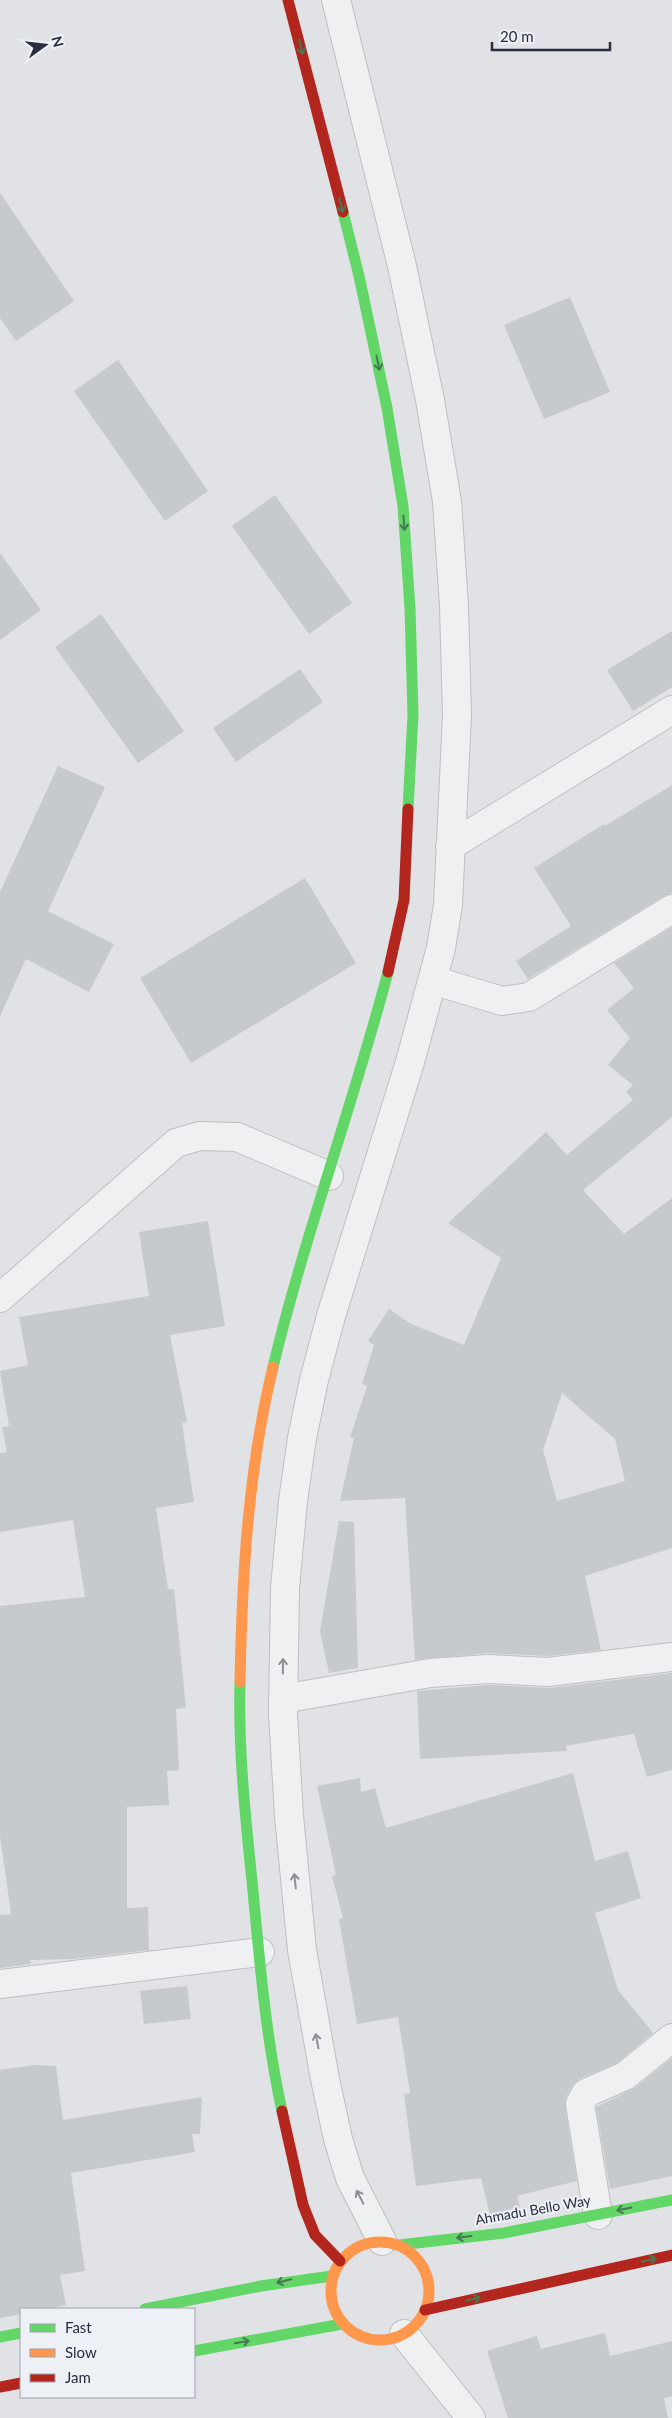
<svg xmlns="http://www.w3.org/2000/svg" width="672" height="2418" font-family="Lato,sans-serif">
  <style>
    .building { fill: #c7cacd; fill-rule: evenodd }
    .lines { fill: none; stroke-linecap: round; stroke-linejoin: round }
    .street-casing { stroke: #bdbfc2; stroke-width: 30 }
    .street { stroke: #eff0f2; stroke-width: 28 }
    .fast { stroke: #63d668; stroke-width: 11 }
    .slow { stroke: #ff974d; stroke-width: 11 }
    .jam { stroke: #b3261e; stroke-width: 11 }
    .oneway { stroke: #437a50 }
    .oneway2 { stroke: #8c8f98 }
    .labels { text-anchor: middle; stroke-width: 4; stroke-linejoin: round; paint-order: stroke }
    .street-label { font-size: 14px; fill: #282e3d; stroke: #edf0f5 }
  </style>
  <rect width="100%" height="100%" fill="#e0e2e5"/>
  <path class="building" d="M0,193L74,301L16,341L0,318Z
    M570,297L610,392L544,419L504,325Z
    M118,360L208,491L165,521L74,391Z
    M275,495L352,603L309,634L232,526Z
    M0,553L41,610L0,640Z
    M101,614L184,731L138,763L55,647Z
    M672,631V687L633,711L607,670Z
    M300,669L323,702L236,762L213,728Z
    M58,766L105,787L48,911L114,944L89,992L26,959L0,1016V892Z
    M672,785V893L664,896L528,979L516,961L571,926L534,868L604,824L605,826Z
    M305,878L356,963L191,1063L140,978Z
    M672,927V1117L583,1190L624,1234L672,1198V1548L585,1576L601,1650L547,1656L487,1653L415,1660L405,1498L340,1501L354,1438L350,1437L367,1386L362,1384L374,1345L368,1341L389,1309L411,1324L464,1345L501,1258L448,1223L546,1132L567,1155L633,1100L626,1092L633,1085L608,1065L630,1038L607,1010L634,988L614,963ZM562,1393L615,1439L625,1481L557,1501L543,1450Z
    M208,1221L225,1326L170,1335L187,1422L182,1423L194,1502L156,1508L168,1589H174L186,1708L176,1709L179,1770L167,1771L169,1805L127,1807V1908L148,1907L149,1950L73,1959L30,1960L31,1964L0,1968V1915L11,1914L0,1836V1606L85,1597L73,1520L0,1532V1453L7,1452L2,1427L9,1426L0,1371L28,1365L19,1317L149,1296L139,1232Z
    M339,1521L354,1522L358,1668L329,1673L320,1631Z
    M672,1673V1770L647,1777L634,1734H632L566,1746L567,1751L420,1759L417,1691L488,1685L550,1688Z
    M573,1773L595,1861L628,1851L641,1898L595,1913L618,1990L653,2033L617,2063L579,2079L572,2086L566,2097L565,2106L577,2181L517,2196L520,2207L490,2215L481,2178L416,2186L404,2094L410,2093L398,2017L357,2024L339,1919L343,1918L332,1876L336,1875L317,1786L360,1778L361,1792L375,1788L386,1828Z
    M187,1986L191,2019L144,2024L140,1991Z
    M672,2058V2176L610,2189L596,2107L635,2088Z
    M34,2065L56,2066L63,2120L202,2097L200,2134H192L195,2152L71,2173L85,2271L60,2275L66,2305L45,2309H21V2314L0,2318V2070Z
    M605,2333L610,2356L672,2341V2396L664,2398L668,2418H508L487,2351L537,2336L541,2349Z"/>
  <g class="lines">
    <defs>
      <path id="street" d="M336,0L402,266L430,400L447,501L454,606L457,715L448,905L441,948L410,1062L331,1316L314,1380L302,1438L293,1501L285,1588L283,1714L289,1816L302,1950L325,2079L338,2139L350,2178L382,2241
        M450,846L672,710
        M432,980L502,1001L529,997L672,909
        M0,1298L176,1143L200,1136L237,1137L329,1176
        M283,1699L430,1673L488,1669L548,1672L672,1657
        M0,1984L260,1952
        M598,2215L580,2104L586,2093L625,2076L672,2038
        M404,2334L471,2418"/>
    </defs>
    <use href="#street" class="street-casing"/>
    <use href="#street" class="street"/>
    <path class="fast" d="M343,212L359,276L387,408L403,506L410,608L413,715L408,809
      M273,1367C305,1234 353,1105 388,972
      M240,1682C238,1752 246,1822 253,1891C260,1965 266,2038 282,2111
      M399,2245L504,2233L672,2200
      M145,2309L261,2286L332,2276
      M0,2337L21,2333
      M194,2351L342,2324"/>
    <path class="slow" d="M240,1682C242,1576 248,1470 273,1367
      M331 2291a49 49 0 1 1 98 0a49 49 0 1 1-98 0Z"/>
    <path class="jam" d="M288,0L343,212
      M388,972L404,900L408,809
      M282,2111L303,2205L315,2235L340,2261
      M425,2310L672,2255
      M0,2387L21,2383"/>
  </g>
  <defs><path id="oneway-shaft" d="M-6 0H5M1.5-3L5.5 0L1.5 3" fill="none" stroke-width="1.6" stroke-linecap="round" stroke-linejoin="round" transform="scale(1.25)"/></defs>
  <g class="oneway">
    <use href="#oneway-shaft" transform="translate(301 47) rotate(76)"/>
    <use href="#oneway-shaft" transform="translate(341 205) rotate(76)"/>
    <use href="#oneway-shaft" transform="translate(378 363) rotate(78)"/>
    <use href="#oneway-shaft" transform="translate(404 523) rotate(86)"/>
    <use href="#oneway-shaft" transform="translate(624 2209) rotate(168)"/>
    <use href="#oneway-shaft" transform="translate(464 2237) rotate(173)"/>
    <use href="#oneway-shaft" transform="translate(649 2260) rotate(-13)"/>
    <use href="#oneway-shaft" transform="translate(284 2281) rotate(166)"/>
    <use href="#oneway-shaft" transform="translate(473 2299) rotate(-13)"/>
    <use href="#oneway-shaft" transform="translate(242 2342) rotate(-10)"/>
  </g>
  <g class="oneway2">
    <use href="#oneway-shaft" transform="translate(283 1666) rotate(-89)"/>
    <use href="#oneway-shaft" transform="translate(295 1881) rotate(-96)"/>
    <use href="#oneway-shaft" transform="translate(317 2041) rotate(-101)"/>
    <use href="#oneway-shaft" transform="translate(360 2197) rotate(-117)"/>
  </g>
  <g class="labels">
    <g class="street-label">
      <text transform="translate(533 2210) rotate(-10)" y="5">Ahmadu Bello Way</text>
    </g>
  </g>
  <rect x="20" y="2308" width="175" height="90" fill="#edf0f5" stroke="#9ea2ab"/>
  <rect x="30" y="2324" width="25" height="8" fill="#63d668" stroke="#9ea2ab"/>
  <text x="65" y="2333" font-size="15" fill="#282e3d">Fast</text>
  <rect x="30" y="2349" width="25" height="8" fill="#ff974d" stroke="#9ea2ab"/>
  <text x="65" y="2358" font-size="15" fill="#282e3d">Slow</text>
  <rect x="30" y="2374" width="25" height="8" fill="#b3261e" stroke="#9ea2ab"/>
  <text x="65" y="2383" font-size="15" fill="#282e3d">Jam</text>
  <g transform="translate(45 45) rotate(75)" stroke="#edf0f5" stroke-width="4" paint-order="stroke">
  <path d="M0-4L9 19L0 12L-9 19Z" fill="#282e3d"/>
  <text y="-8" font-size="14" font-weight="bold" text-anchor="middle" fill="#282e3d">N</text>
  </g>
  <path d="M492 42v8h118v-8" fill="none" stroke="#282e3d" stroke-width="2.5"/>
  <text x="500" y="42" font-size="15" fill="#282e3d" stroke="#edf0f5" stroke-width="4" paint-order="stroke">20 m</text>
</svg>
